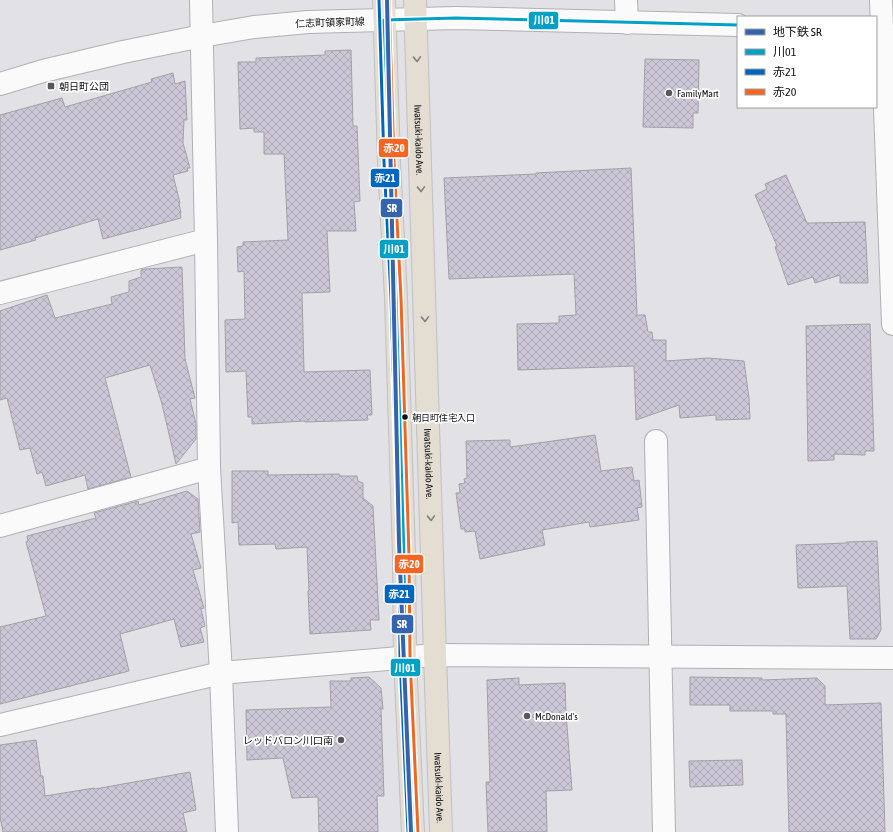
<svg xmlns="http://www.w3.org/2000/svg" width="893" height="832" font-family="'Asap Condensed','Noto Sans JP',sans-serif">
  <style>
    .building { fill: url(#building-cross-hatch); stroke: #a1a1a5 }
    .lines { fill: none; stroke-linecap: round; stroke-linejoin: round }
    .street-casing { stroke: #b1b1b4; stroke-width: 24 }
    .secondary-casing { stroke: #b1b1b4; stroke-width: 24 }
    .highway-casing { stroke: #c0c0c2; stroke-width: 24 }
    .street { stroke: #fafafb; stroke-width: 22 }
    .secondary { stroke: #fafafb; stroke-width: 22 }
    .highway { stroke: #e3ddd2; stroke-width: 22 }
    .bus-1-casing { stroke: #fff; stroke-width: 6 }
    .bus-2-casing { stroke: #fff; stroke-width: 6 }
    .bus-3-casing { stroke: #fff; stroke-width: 6 }
    .bus-1 { stroke: #01a1c5; stroke-width: 3 }
    .bus-2 { stroke: #0065bd; stroke-width: 3 }
    .bus-3 { stroke: #f26522; stroke-width: 3 }
    .metro-1-casing { stroke: #fff; stroke-width: 7 }
    .metro-1 { stroke: #3564af; stroke-width: 4 }
    .oneway { stroke: #83807b }
    .poi-dot { fill: #58585c; stroke: #fff; stroke-width: 1.5 }
    .bus-dot { fill: #0e0e11; stroke: #fff; stroke-width: 1.5 }
    .labels { text-anchor: middle; stroke-width: 3.5; stroke-linejoin: round; paint-order: stroke }
    .bus-label { font-size: 9px; fill: #0e0e11; stroke: #fff; text-anchor: start }
    .street-label { font-size: 10px; fill: #0e0e11; stroke: #fff }
    .poi-label { font-size: 10px; fill: #0e0e11; stroke: #fff; text-anchor: start }
    .line-badge { stroke: #fff; stroke-width: 1.5 }
    .badge-label { font-size: 11px; text-anchor: middle; font-weight: bold; fill: #fff }
  </style>
  <defs>
    <pattern id="building-cross-hatch" width="8" height="8" patternUnits="userSpaceOnUse"><rect width="8" height="8" fill="#cbc7d7"/><path d="M0 0l8 8M0 8l8-8" fill="none" stroke="#adaab8"/></pattern>
  </defs>
  <rect width="100%" height="100%" fill="#e1e1e6"/>
  <path class="building" d="M351,50L353,126H357L360,201L354,202L356,231H327L330,292L302,293L304,372L370,370L372,415H367L368,420L305,422V421L252,424V417H248L246,371L226,372L225,320L245,319L244,271L238,272L237,247L243,246V242L288,240L284,154H264V132H254V128L240,129L238,62H256V58L325,55V51Z
    M645,59L699,60L698,113H693V128L643,127Z
    M173,73L175,84L185,81L187,120H184L183,143L190,168H187L188,171L173,175L180,203H179L181,213H180L181,218L103,239L98,219L35,238L36,240L0,250V115L62,98L65,107L152,82L151,79Z
    M631,168L637,315H645L648,332H652L653,340H666V361L708,358L744,361L749,398L750,419L716,420V415L680,418L679,405L636,420L634,366L518,370L517,324L559,323V316L576,315L574,274L449,279L444,178L536,174V173Z
    M786,175L807,223L865,222L868,283H840V275L815,283L813,277L788,285L775,247L777,246L755,195L767,189L765,184Z
    M182,267L185,359L195,398L190,399L196,424V439L176,464L162,404L150,365L105,378L131,477L88,489L85,475L46,486L42,472L37,474L30,448L20,450L7,398L0,400V311L47,295L55,318L112,304L111,297L129,292V281L141,277V270L145,269Z
    M870,324L874,451H865V455L834,454V460L808,461L806,326Z
    M595,435L601,471L632,467L634,481L639,480L642,507L637,508L639,520L590,527L589,522L542,530L545,545L480,559L475,531L465,532V529H461L456,493H460L459,484L465,483L464,479L467,478L466,441L510,440V447Z
    M232,471H268V475L339,474L340,476H357L358,481L363,483V498L373,506L379,620H370L371,630L310,634L308,591H309L307,547L276,549L275,544L239,545L238,522L232,523Z
    M187,491L198,499L200,532L191,534L201,568L193,570L204,608L201,609L205,626L200,628L204,642L181,647L174,619L120,634L129,671L0,704V627L46,616L26,542L28,541L27,536L96,518L94,513L138,501L139,505Z
    M877,541L881,630L876,639H850L847,586L798,588L796,545L846,543V542Z
    M369,677L381,688L383,709H381L384,796H377L378,832H319L318,797L292,798L283,758L247,760L246,710L331,707L330,681H351V678Z
    M690,677L762,678V680L817,678L825,686V705L881,703L885,832H789L786,714H773V711H730V705H690Z
    M519,678V685L565,683L566,713L572,790L546,791L547,832H488L486,782H490L487,680Z
    M36,740L41,776H43L45,796L94,788L95,789L190,772L196,810L183,813L187,832H3L0,817V745Z
    M742,760L743,785L690,787L689,761Z"/>
  <g class="lines">
    <defs>
      <path id="street" d="M201,0L206,240L209,468L221,673L227,832
        M626,0L627,23
        M882,28L893,324
        M0,293L206,240
        M656,441L664,832
        M0,526L209,468"/>
      <path id="secondary" d="M881,0L882,28
        M0,84L43,71L123,52L202,36L254,27L308,22L456,18L738,25
        M0,725L221,673L435,655L893,658"/>
      <g id="highway">
        <path d="M384,0L389,162L396,298L404,556L405,658L413,832"/>
        <path id="s1" d="M415,0L435,655L441,832"/>
      </g>
    </defs>
    <use href="#street" class="street-casing"/>
    <use href="#secondary" class="secondary-casing"/>
    <use href="#highway" class="highway-casing"/>
    <use href="#street" class="street"/>
    <use href="#secondary" class="secondary"/>
    <use href="#highway" class="highway"/>
    <defs>
      <path id="bus-1" d="M413,832L405,658L404,556L396,298L384,20L456,18L738,25"/>
      <path id="bus-2" d="M379,0L384,162L391,298L399,556L400,658L408,832"/>
      <path id="bus-3" d="M389,0L394,162L401,298L409,556L410,658L418,832"/>
    </defs>
    <use href="#bus-1" class="bus-1-casing"/>
    <use href="#bus-2" class="bus-2-casing"/>
    <use href="#bus-3" class="bus-3-casing"/>
    <use href="#bus-1" class="bus-1"/>
    <use href="#bus-2" class="bus-2"/>
    <use href="#bus-3" class="bus-3"/>
    <defs>
      <path id="metro-1" d="M387,0L399,543L411,832"/>
    </defs>
    <use href="#metro-1" class="metro-1-casing"/>
    <use href="#metro-1" class="metro-1"/>
  </g>
  <defs><path id="oneway-chevron" d="M-2-3.5L2.5 0L-2 3.5" fill="none" stroke-width="1.6" stroke-linecap="round" stroke-linejoin="round"/></defs>
  <g class="oneway">
    <use href="#oneway-chevron" transform="translate(417 59) rotate(88)"/>
    <use href="#oneway-chevron" transform="translate(421 189) rotate(88)"/>
    <use href="#oneway-chevron" transform="translate(425 319) rotate(88)"/>
    <use href="#oneway-chevron" transform="translate(431 518) rotate(88)"/>
  </g>
  <g class="poi-dot">
    <rect x="47" y="82" width="8" height="8" rx="2"/>
    <circle cx="669" cy="93" r="4"/>
    <circle cx="527" cy="716" r="4"/>
    <circle cx="341" cy="740" r="4"/>
  </g>
  <circle class="bus-dot" cx="405" cy="417" r="3.5"/>
  <g class="labels">
    <g class="bus-label">
      <text x="412" y="421">朝日町住宅入口</text>
    </g>
    <g class="street-label">
      <text transform="translate(330 22) rotate(-2)" y="4">仁志町領家町線</text>
      <text dy="4" stroke="none"><textPath href="#s1" startOffset="140">Iwatsuki-kaido Ave.</textPath></text>
      <text dy="4" stroke="none"><textPath href="#s1" startOffset="464">Iwatsuki-kaido Ave.</textPath></text>
      <text dy="4" stroke="none"><textPath href="#s1" startOffset="788">Iwatsuki-kaido Ave.</textPath></text>
    </g>
    <g class="poi-label">
      <text x="59" y="90">朝日町公団</text>
      <text x="677" y="97">FamilyMart</text>
      <text x="535" y="720">McDonald's</text>
      <text x="333" y="744" text-anchor="end">レッドバロン川口南</text>
    </g>
  </g>
  <g class="line-badge">
    <rect x="528" y="11" width="31" height="19" rx="4" fill="#01a1c5"/>
    <rect x="378" y="138" width="31" height="20" rx="4" fill="#f26522"/>
    <rect x="370" y="168" width="30" height="20" rx="4" fill="#0065bd"/>
    <rect x="380" y="198" width="23" height="20" rx="4" fill="#3564af"/>
    <rect x="379" y="239" width="30" height="20" rx="4" fill="#01a1c5"/>
    <rect x="394" y="554" width="30" height="20" rx="4" fill="#f26522"/>
    <rect x="384" y="584" width="31" height="20" rx="4" fill="#0065bd"/>
    <rect x="391" y="614" width="23" height="20" rx="4" fill="#3564af"/>
    <rect x="390" y="658" width="31" height="19" rx="4" fill="#01a1c5"/>
  </g>
  <g class="badge-label">
    <text x="544" y="24">川01</text>
    <text x="394" y="152">赤20</text>
    <text x="385" y="182">赤21</text>
    <text x="392" y="212">SR</text>
    <text x="394" y="253">川01</text>
    <text x="409" y="568">赤20</text>
    <text x="399" y="598">赤21</text>
    <text x="402" y="628">SR</text>
    <text x="405" y="672">川01</text>
  </g>
  <rect x="737" y="16" width="140" height="92" fill="#ffffff" stroke="#9f9fa0"/>
  <rect x="745" y="29" width="20" height="6" fill="#3564af" stroke="#9f9fa0"/>
  <text x="773" y="36" font-size="12" fill="#0e0e11">地下鉄 SR</text>
  <rect x="745" y="49" width="20" height="6" fill="#01a1c5" stroke="#9f9fa0"/>
  <text x="773" y="56" font-size="12" fill="#0e0e11">川01</text>
  <rect x="745" y="69" width="20" height="6" fill="#0065bd" stroke="#9f9fa0"/>
  <text x="773" y="76" font-size="12" fill="#0e0e11">赤21</text>
  <rect x="745" y="89" width="20" height="6" fill="#f26522" stroke="#9f9fa0"/>
  <text x="773" y="96" font-size="12" fill="#0e0e11">赤20</text>
</svg>
